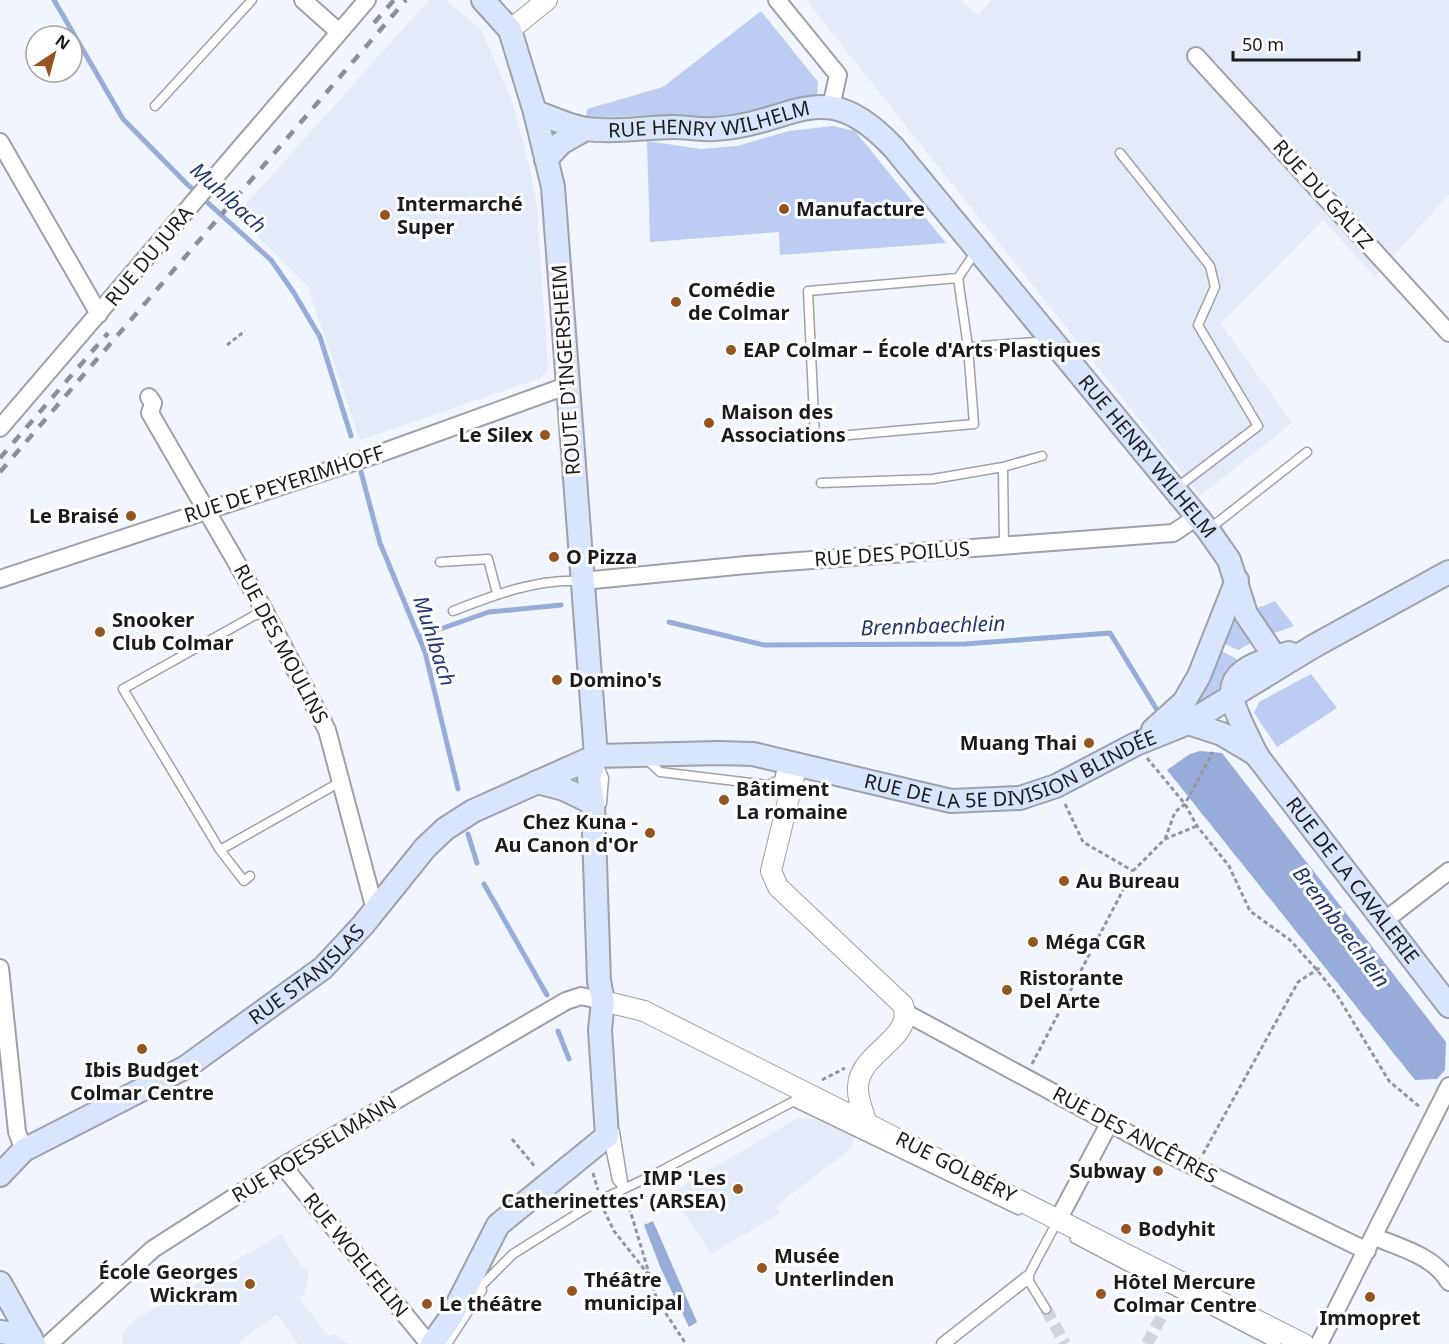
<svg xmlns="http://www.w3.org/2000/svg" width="1449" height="1344" font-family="'Noto Sans',sans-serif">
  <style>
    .built { fill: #e3eaf8 }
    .green { fill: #bcccf2 }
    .water { fill: #98acda }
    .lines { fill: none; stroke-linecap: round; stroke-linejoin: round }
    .stream { stroke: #98acda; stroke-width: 5 }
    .pedestrian-tunnel { stroke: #d1d4dc; stroke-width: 12; stroke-dasharray: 12 6; stroke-linecap: butt }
    .service-casing { stroke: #9ea1a9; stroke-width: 11 }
    .pedestrian-casing { stroke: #9ea1a9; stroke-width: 15 }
    .minor-casing { stroke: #9ea1a9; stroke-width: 20 }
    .tertiary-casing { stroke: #9ea1a9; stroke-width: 22 }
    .secondary-casing { stroke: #9ea1a9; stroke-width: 26 }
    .path { stroke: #93969c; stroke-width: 3; stroke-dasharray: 4.5 3; stroke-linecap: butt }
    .service { stroke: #fff; stroke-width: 8 }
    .pedestrian { stroke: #fff; stroke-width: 12 }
    .minor { stroke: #fff; stroke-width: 16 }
    .tertiary { stroke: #fff; stroke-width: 20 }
    .secondary { stroke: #d9e4fd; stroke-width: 22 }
    .rail { stroke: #8c8f95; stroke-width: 4.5; stroke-dasharray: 10 10; stroke-linecap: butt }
    .poi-dot { fill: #95551f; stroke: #fff; stroke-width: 2 }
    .labels { text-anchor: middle; stroke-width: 6; stroke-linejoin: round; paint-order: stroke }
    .street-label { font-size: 20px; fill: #1a1b1e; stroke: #fff }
    .poi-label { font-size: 20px; font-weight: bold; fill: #1a1b1e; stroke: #fff; text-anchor: start }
    .water-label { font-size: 21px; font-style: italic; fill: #243870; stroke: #fff }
  </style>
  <rect width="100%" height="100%" fill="#f1f5fd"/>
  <path class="built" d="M429,0H445L480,28L510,95L530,168L537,208L548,368L541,378L360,440L308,287L236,215Z
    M806,0H961L978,16L992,0H1449V194L1375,277L1323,220L1221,324L1292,423L1200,496Z
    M798,1118L815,1119L853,1137V1147L776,1206L780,1213L711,1254L671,1193Z
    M281,1234L302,1267L309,1272L304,1294L299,1298L329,1337L334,1334L348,1344H298L277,1314L237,1344H122L123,1334L132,1322Z"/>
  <path class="green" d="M761,11L818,82L817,95L717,119L651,115L586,118L587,109L663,87Z
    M833,126L855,131L946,243L780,255L779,232L650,242L647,141L701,149L737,146L789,131Z
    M1275,601L1294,626L1272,634L1255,612L1257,608Z
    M1234,608L1255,641L1238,650L1219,641Z
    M1216,648L1237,659C1225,669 1218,680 1218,697L1184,716Z
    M1311,674L1337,708L1277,747L1254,713L1259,702Z"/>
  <path class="water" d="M1200,751L1222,753L1446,1042L1445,1070L1437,1079L1415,1080L1167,770L1190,754Z
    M653,1221L697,1322L689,1327L661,1269L644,1225Z"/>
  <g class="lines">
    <path class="stream" d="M54,0L123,119L187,184L271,260L294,293L320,337L351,436
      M361,472L380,543L425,652L458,789
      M669,622L764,645L965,644L1110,633L1157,710
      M420,636L489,612L561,605
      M468,834L477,863
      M484,884L547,995
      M558,1031L569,1059"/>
    <path class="pedestrian-tunnel" d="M1046,1309L1065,1344
      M1147,1344L1169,1302"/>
    <defs>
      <path id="service" d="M155,106L252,0
        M1120,153L1210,266L1215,287L1198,325L1258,426L1175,489
        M958,278L968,347L974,424L815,438L808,291Z
        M958,278L976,251
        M968,347L1048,341
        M821,483L933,479L1003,467
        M1208,530L1307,452
        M1004,546L1003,467L1042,456
        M440,562L488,559L497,593
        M453,611C494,595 538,578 583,581
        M645,758L660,772L768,785L779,780L783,762
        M598,763L604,778L602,803
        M220,850L342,781
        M250,876L244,881L220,850L123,689L264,610
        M794,1102L1018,1210
        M615,1132L624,1188
        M608,1138L617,1180L624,1188
        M1075,1239L1276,1344
        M472,1295L513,1254L596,1202L653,1175L798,1099
        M1046,1309L1027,1278L1058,1220
        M447,1344L482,1290"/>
      <path id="pedestrian" d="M943,1344L1027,1278"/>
      <path id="minor" d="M303,0L339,32
        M777,0L838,75L831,107
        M1196,56L1449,333
        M0,142L99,314
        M149,397L153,403L150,413L264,610L327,730L375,910
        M0,428L367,0
        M0,579L381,453L566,386
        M583,581L746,565L1173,533L1197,517
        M1384,921L1449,871
        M0,968L17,1132L24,1150
        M906,1013L1152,1146L1367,1251
        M283,1166L429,1344
        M1059,1218L1110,1122
        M1375,1237C1401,1248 1434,1256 1449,1282
        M49,1344L153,1249L283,1166L566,1001L581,996L603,1001
        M1319,1344L1449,1086"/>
      <path id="tertiary" d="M510,30L547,0
        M797,764L771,871L778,887L903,1005C915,1039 860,1051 858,1086C857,1099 863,1111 867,1123
        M603,1001L644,1011L1304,1344"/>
      <g id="secondary">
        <path id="s1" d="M535,112C551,117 570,127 587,129C614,133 646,127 673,127C687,127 701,130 714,129C795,125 822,71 894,148L1208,530L1229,560L1246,614L1275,657"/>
        <path d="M546,159L561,143L586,129"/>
        <path id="s2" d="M1289,653C1209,674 1228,694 1257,756L1449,1006"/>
        <path d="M1188,723L1222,734L1257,755"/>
        <path d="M1153,730L1184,702L1199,676L1237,580"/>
        <path d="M537,782L564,789L593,803"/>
        <path id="s3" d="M0,1175L24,1150L186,1067L323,968L363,925L425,848L445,829L473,811L596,756L718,753L753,754L951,801L1020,798L1056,786L1136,744L1188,723L1314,646L1449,572"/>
        <path d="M0,1283L34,1344"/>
        <path d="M0,1332L30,1336"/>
        <path d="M432,1344L451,1317L498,1225L607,1136L600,1030L603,1001L599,981L593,803L589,778L596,756L553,187L535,112L510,30L483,0"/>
      </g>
    </defs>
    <use href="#service" class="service-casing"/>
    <use href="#pedestrian" class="pedestrian-casing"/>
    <use href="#minor" class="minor-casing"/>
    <use href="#tertiary" class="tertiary-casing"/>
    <use href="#secondary" class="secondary-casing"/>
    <path class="path" d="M227,345L245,331
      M1147,758L1185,804L1197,826L1229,866L1250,911L1290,940L1317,970L1337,995L1389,1081L1421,1108
      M1065,804L1083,842L1133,871
      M1165,839L1175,812L1185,804L1213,752
      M1032,1064L1133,871L1165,839L1197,826
      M822,1080L845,1068
      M512,1139L536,1168
      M1203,1154L1298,982L1321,967
      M593,1173L598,1190
      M627,1200L657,1300L686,1344
      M604,1210L614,1231L648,1274"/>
    <use href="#service" class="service"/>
    <use href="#pedestrian" class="pedestrian"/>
    <use href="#minor" class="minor"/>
    <use href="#tertiary" class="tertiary"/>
    <use href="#secondary" class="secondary"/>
    <path class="rail" d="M374,23L394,0
      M0,458L108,333
      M0,472L406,0"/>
  </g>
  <g class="poi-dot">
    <circle cx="784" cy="209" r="6"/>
    <circle cx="385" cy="215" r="6"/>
    <circle cx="676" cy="302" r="6"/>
    <circle cx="731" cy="350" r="6"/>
    <circle cx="709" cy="423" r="6"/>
    <circle cx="545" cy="435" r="6"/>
    <circle cx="131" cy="516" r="6"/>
    <circle cx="554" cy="557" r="6"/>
    <circle cx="100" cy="632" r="6"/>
    <circle cx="557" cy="680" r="6"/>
    <circle cx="1089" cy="743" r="6"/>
    <circle cx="724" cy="800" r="6"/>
    <circle cx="650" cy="833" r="6"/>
    <circle cx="1064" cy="881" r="6"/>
    <circle cx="1033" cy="942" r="6"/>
    <circle cx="1007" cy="990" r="6"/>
    <circle cx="142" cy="1049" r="6"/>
    <circle cx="1158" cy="1171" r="6"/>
    <circle cx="738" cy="1189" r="6"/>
    <circle cx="1126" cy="1229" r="6"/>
    <circle cx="762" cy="1268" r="6"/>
    <circle cx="250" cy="1284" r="6"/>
    <circle cx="572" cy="1291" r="6"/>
    <circle cx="1101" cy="1294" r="6"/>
    <circle cx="1370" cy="1297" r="6"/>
    <circle cx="427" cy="1304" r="6"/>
  </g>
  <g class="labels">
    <g class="street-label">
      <text dy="7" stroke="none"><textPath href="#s1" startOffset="178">RUE HENRY WILHELM</textPath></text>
      <text transform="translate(1323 194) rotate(48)" y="7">RUE DU GALTZ</text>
      <text transform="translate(149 256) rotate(-50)" y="7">RUE DU JURA</text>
      <text transform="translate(566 370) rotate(-94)" y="7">ROUTE D'INGERSHEIM</text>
      <text dy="7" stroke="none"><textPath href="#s1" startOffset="777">RUE HENRY WILHELM</textPath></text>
      <text transform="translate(284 484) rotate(-18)" y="7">RUE DE PEYERIMHOFF</text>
      <text transform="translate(892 554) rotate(-4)" y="7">RUE DES POILUS</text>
      <text transform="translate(281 644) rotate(62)" y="7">RUE DES MOULINS</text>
      <text dy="7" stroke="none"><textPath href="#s3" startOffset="1164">RUE DE LA 5E DIVISION BLINDÉE</textPath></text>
      <text dy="7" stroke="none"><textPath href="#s2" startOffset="300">RUE DE LA CAVALERIE</textPath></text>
      <text dy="7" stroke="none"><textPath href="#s3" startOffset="369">RUE STANISLAS</textPath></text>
      <text transform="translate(1135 1135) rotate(28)" y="7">RUE DES ANCÊTRES</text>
      <text transform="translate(314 1149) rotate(-31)" y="7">RUE ROESSELMANN</text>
      <text transform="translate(956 1167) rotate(27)" y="7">RUE GOLBÉRY</text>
      <text transform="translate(356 1255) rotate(51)" y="7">RUE WOELFELIN</text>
    </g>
    <g class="poi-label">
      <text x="397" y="211">Intermarché<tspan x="397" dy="23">Super</tspan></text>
      <text x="796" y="216">Manufacture</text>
      <text x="688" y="297">Comédie<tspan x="688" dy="23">de Colmar</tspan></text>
      <text x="743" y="357">EAP Colmar – École d'Arts Plastiques</text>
      <text x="721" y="419">Maison des<tspan x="721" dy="23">Associations</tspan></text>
      <text x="533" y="442" text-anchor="end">Le Silex</text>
      <text x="119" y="523" text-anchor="end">Le Braisé</text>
      <text x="566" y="564">O Pizza</text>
      <text x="112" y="627">Snooker<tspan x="112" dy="23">Club Colmar</tspan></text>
      <text x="569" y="687">Domino's</text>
      <text x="1077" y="750" text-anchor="end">Muang Thai</text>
      <text x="736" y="796">Bâtiment<tspan x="736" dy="23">La romaine</tspan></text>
      <text x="638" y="829" text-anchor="end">Chez Kuna -<tspan x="638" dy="23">Au Canon d'Or</tspan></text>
      <text x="1076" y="888">Au Bureau</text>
      <text x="1045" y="949">Méga CGR</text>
      <text x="1019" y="985">Ristorante<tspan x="1019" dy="23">Del Arte</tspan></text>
      <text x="142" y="1077" text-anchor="middle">Ibis Budget<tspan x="142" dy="23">Colmar Centre</tspan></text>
      <text x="1146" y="1178" text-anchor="end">Subway</text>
      <text x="726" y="1185" text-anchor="end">IMP 'Les<tspan x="726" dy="23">Catherinettes' (ARSEA)</tspan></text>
      <text x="1138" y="1236">Bodyhit</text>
      <text x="774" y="1263">Musée<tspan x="774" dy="23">Unterlinden</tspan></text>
      <text x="238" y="1279" text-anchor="end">École Georges<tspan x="238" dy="23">Wickram</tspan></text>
      <text x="584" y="1287">Théâtre<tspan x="584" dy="23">municipal</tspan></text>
      <text x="1113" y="1289">Hôtel Mercure<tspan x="1113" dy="23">Colmar Centre</tspan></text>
      <text x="439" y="1311">Le théâtre</text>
      <text x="1370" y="1325" text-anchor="middle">Immopret</text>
    </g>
    <g class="water-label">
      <text transform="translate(228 198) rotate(42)" y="7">Muhlbach</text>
      <text transform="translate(933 626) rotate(-2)" y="7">Brennbaechlein</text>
      <text transform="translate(434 641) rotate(72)" y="7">Muhlbach</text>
      <text transform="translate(1341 927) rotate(53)" y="7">Brennbaechlein</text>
    </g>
  </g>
  <g transform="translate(54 54) rotate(36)"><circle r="28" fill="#ffffff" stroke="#a3a4a5" stroke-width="1.5"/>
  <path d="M0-4.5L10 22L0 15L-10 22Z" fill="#95551f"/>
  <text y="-9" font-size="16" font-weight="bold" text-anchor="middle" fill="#1a1b1e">N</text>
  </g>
  <path d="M1233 51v9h126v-9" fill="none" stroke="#1a1b1e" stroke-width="3"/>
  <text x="1242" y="51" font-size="18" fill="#1a1b1e" stroke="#ffffff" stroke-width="4.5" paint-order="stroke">50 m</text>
</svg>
